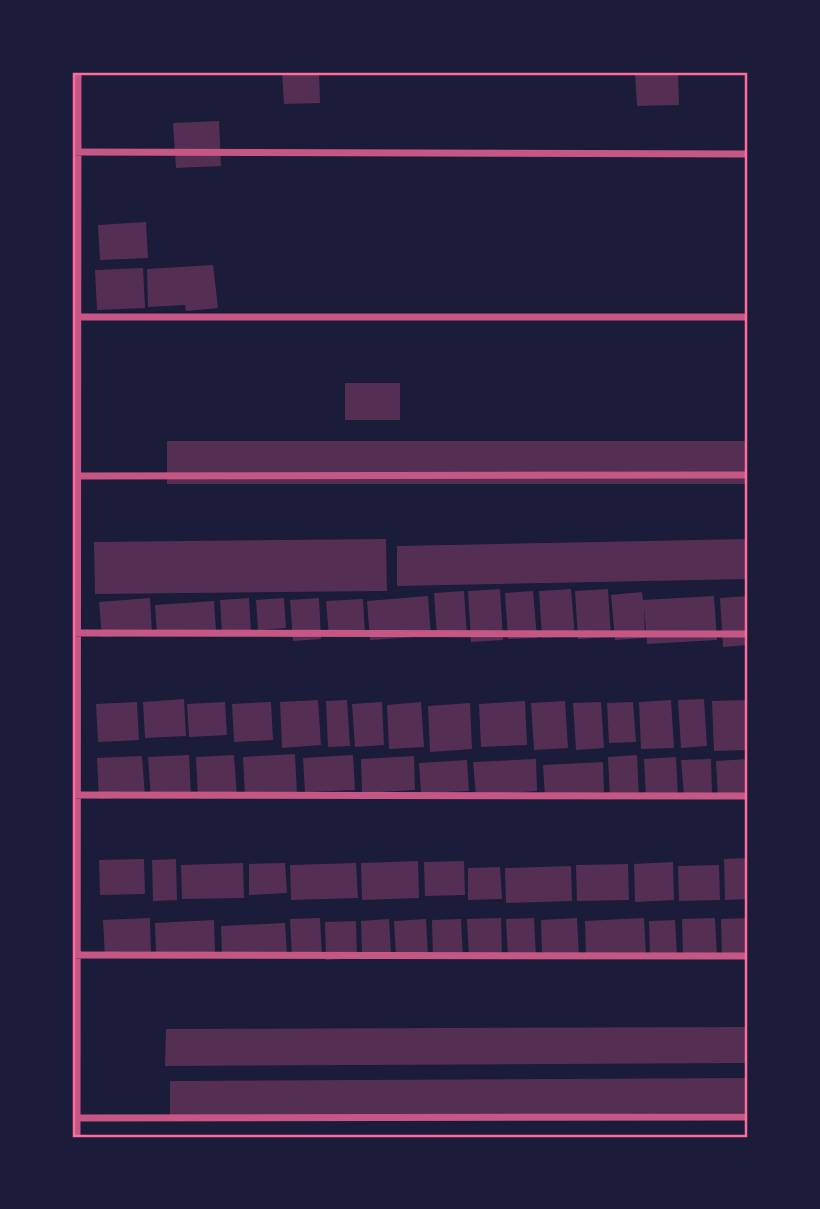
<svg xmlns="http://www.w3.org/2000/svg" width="820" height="1209" font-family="'PT Serif',serif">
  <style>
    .building { fill: #542f53 }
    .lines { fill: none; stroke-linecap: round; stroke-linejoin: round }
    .minor { stroke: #c65784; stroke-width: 7 }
    .neatline { fill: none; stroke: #ff6b9d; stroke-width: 2.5 }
  </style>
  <rect width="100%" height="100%" fill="#1b1b3a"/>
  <path class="building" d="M282,72H319L320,103L284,104Z
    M635,72H678L679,105L637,106Z
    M219,121L221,166L176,168L173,123Z
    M146,222L148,258L100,260L98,225Z
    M213,265L218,308L186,311L185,305L148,307L147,269Z
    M143,268L145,308L97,310L95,270Z
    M345,383H400V420H345Z
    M167,441H748V484H167Z
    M386,539L387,591L95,594L94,542Z
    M748,539V579L397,586V546Z
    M500,589L503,640L471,642L468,591Z
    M571,589L575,636L542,638L539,591Z
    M608,589L611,637L578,639L575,591Z
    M464,591L467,635L437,637L434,593Z
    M533,591L537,638L508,639L505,593Z
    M642,592L643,600L714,596L717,640L647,644L644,605L645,638L615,640L611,595Z
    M428,596L431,636L370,640L367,601Z
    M748,596V645L723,647L720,598Z
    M150,598L152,633L102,637L99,602Z
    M249,598L251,632L222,634L220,600Z
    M284,598L286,628L258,630L256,600Z
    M319,598L321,639L293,641L290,600Z
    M363,599L365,634L329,636L326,601Z
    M214,601L216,631L157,635L155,605Z
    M184,699L186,736L145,738L143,702Z
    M704,699L707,746L681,748L678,700Z
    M318,700L321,745L282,748L280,702Z
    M347,700L350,746L328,747L326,701Z
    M671,700L674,748L641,749L639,702Z
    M747,700L748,750L714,751L712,701Z
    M525,701L527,745L481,747L479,704Z
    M565,701L568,748L534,750L531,703Z
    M137,702L139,740L98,742L96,704Z
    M225,702L227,735L189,737L187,704Z
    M271,702L273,740L234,742L232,704Z
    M382,702L384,745L355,747L352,704Z
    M421,702L424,747L389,749L387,705Z
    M601,702L604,748L576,750L573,703Z
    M633,702L636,742L609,743L607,703Z
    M470,703L472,749L430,752L428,706Z
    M295,754L297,794L245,797L243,757Z
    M189,755L191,796L151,799L148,757Z
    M234,755L237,797L198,799L196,757Z
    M353,755L355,790L305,792L303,758Z
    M637,755L639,797L610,799L608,757Z
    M142,756L145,796L99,799L97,758Z
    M414,756L415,790L362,793L361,759Z
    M676,757L678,797L646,799L644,759Z
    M536,759L537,791L476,795L473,762Z
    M711,759L712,794L684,795L681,760Z
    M748,759V798L718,799L716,761Z
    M467,760L469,791L421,793L419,763Z
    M603,762L604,792L545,796L543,765Z
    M748,858V899L725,900L724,859Z
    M144,859L145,894L100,895L99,860Z
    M176,859L177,900L153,901L152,860Z
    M418,861L419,898L362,900L361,863Z
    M464,861L465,895L425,896L424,862Z
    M673,862L674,900L635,902L634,864Z
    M243,863L244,898L182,899L181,865Z
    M285,863L287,893L249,895V864Z
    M356,863L358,898L291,900L290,865Z
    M628,864L629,900L577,901L576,865Z
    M719,865L720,900L679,901L678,866Z
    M571,866L572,901L506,903L505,868Z
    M500,867L502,899L468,900V868Z
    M150,918L151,956L105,958L103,920Z
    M320,918L322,957L292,958L290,919Z
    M501,918L502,956L469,957L467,919Z
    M534,918L536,957L508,958L506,919Z
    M577,918L579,956L542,957L541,920Z
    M644,918L646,954L586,957L585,921Z
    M715,918L717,956L683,958L682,919Z
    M748,918V958L722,959L721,919Z
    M389,919L391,953L362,954L361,921Z
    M426,919L428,956L396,958L394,921Z
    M461,919L463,957L433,958L432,920Z
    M214,920L215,952L156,954L155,923Z
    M675,920L677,956L650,957L649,921Z
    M356,921L357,958L326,960L325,922Z
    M285,923L287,953L222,956L221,926Z
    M748,1027V1063L165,1066L166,1029Z
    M748,1078V1113L170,1116V1081Z"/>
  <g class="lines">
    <path class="minor" d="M72,152L748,154
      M72,317H748
      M72,476L748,475
      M72,633L748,634
      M72,795L748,796
      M72,955L748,956
      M72,1118L748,1117
      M77,1137L78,72"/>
  </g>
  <rect width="820" height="1209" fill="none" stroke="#1b1b3a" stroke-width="147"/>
  <rect x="74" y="74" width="672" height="1062" class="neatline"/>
</svg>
